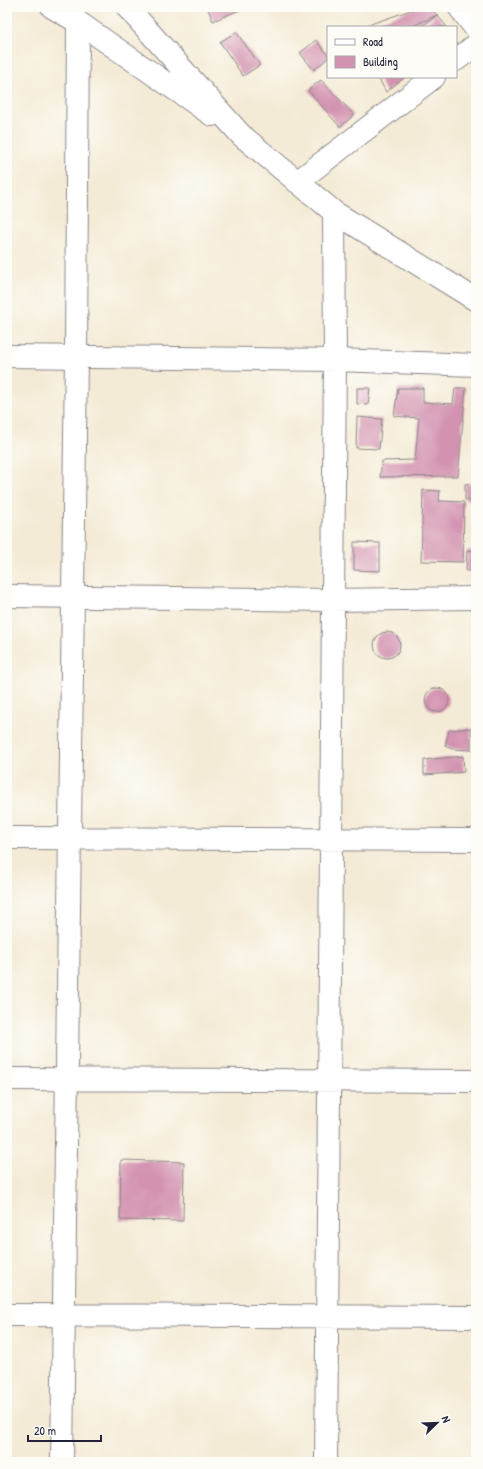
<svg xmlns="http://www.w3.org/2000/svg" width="483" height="1469" font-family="'Patrick Hand',sans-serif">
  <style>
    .building { fill: #d393b0 }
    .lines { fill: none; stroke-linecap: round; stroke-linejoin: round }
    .minor-casing { stroke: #8b8688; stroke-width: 24 }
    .minor { stroke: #fff; stroke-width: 22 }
  </style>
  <rect width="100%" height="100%" fill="#fdfcf7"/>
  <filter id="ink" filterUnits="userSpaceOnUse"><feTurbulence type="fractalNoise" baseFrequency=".025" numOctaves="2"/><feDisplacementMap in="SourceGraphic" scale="8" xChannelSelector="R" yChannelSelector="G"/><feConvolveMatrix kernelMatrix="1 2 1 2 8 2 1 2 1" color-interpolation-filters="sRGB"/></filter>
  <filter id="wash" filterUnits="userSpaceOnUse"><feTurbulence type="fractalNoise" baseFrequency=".012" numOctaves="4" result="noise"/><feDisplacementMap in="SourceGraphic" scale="16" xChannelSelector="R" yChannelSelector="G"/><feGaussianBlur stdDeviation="0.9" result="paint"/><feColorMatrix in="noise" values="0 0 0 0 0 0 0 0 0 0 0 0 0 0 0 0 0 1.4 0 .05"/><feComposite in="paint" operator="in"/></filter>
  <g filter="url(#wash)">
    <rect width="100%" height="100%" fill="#f4ebd6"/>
    <g id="blocks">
      <path class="building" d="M207,7H242V9L213,21Z
        M420,7H430L437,15L410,27H362Z
        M437,15L447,27H421Z
        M236,32L260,65L243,76L220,42Z
        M316,40L328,55V58L314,70L300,53Z
        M378,77H405L386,92Z
        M321,80L354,115L340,127L308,90Z
        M357,388H370L368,405L357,404Z
        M398,388H423V402L453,404L455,388H466L458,476L380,477L382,461L415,460L419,418L394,416Z
        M357,417L382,419L379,449L356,448Z
        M476,483V500H465V484Z
        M423,490L440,491L439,501L464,502L463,562L421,561Z
        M354,542L380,543V571L354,570Z
        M467,550L476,551V571H466Z
        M374 645a13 13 0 1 1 26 0a13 13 0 1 1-26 0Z
        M425 700a12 12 0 1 1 24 0a12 12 0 1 1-24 0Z
        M471,728V750L452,749L445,746L449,730Z
        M463,756L464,772L424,775V760Z
        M121,1160L184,1162L183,1221L120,1220Z"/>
    </g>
  </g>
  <g filter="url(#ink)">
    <use href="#blocks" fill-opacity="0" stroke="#8b8688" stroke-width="1"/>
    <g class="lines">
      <defs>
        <path id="minor" d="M52,7L78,22L212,115
          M127,7L241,135L334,212L476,300
          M459,7L476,29
          M456,60L476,45
          M297,182L434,77
          M7,356L335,360L476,365
          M7,596L333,600L476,598
          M7,838L476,840
          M7,1079L476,1081
          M7,1315L476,1317
          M62,1462L76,357L78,22
          M326,1462L335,360L334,212"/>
      </defs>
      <use href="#minor" class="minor-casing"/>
      <use href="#minor" class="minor"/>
    </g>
  </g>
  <rect width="483" height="1469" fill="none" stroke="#fdfcf7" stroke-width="24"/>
  <rect x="327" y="26" width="130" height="52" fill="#fdfcf7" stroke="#a5a5ac"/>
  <rect x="335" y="39" width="20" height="6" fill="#ffffff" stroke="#a5a5ac"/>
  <text x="363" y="46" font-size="12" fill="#22223b">Road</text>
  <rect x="335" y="56" width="20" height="12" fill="#d393b0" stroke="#a5a5ac"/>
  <text x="363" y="66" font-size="12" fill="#22223b">Building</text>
  <g transform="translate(437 1423) rotate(67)" stroke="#fdfcf7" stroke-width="3" paint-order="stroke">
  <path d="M0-3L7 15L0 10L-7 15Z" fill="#22223b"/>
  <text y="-6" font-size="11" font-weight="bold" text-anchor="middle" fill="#22223b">N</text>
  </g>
  <path d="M28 1435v6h73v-6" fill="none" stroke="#22223b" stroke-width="2"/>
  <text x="34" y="1435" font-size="12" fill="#22223b" stroke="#fdfcf7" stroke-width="3" paint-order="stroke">20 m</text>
</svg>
